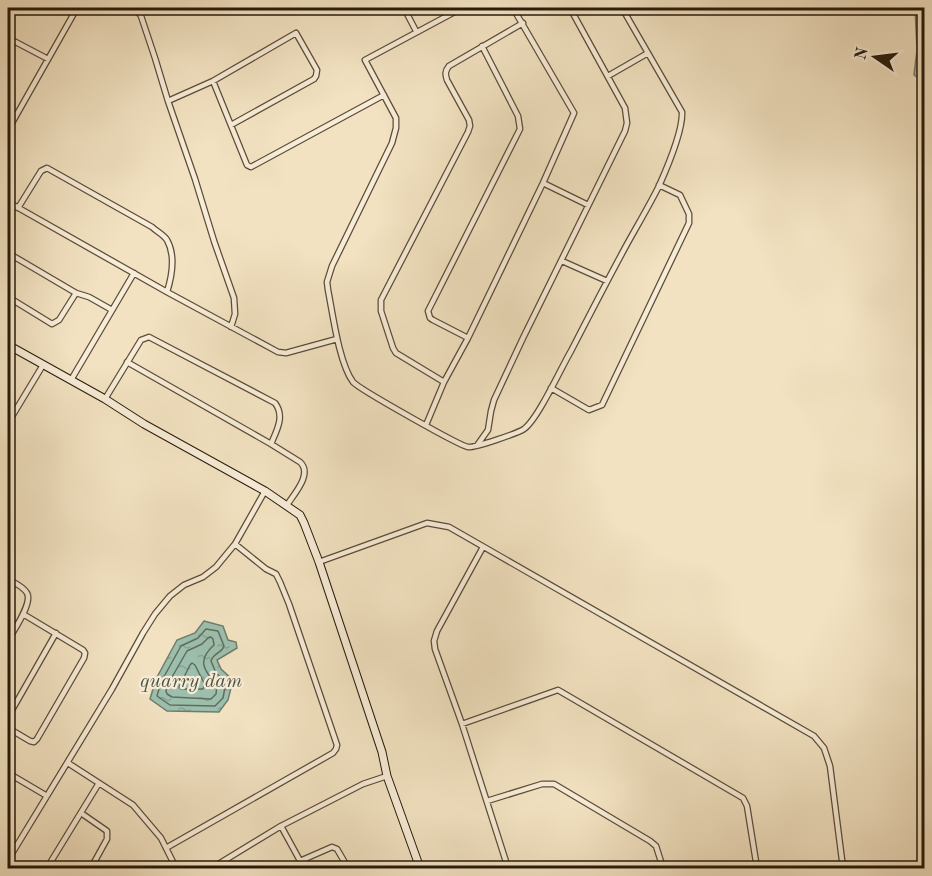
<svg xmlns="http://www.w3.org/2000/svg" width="932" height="876" font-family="'Old Standard TT',serif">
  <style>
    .water { fill: url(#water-ripples); stroke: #6d7d6c; stroke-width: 1.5 }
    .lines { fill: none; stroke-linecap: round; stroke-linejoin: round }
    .shore { stroke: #626c5c; stroke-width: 1.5 }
    .street-casing { stroke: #5a4c38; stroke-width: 7 }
    .secondary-casing { stroke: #271a0b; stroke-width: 9 }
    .street { stroke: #f7ecd7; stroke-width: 4.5 }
    .secondary { stroke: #f7ecd7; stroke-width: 7 }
    .labels { text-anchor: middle; stroke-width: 4.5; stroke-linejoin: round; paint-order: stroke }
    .water-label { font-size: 20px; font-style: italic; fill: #505444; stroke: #f7ecd7 }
  </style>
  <defs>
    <pattern id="water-ripples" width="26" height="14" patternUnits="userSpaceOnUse" patternTransform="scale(1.5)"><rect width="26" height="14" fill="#9cbfad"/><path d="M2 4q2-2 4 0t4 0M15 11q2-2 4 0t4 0" fill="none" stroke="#86a494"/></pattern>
  </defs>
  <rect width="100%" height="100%" fill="#f2e2c1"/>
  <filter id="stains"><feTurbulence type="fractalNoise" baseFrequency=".00333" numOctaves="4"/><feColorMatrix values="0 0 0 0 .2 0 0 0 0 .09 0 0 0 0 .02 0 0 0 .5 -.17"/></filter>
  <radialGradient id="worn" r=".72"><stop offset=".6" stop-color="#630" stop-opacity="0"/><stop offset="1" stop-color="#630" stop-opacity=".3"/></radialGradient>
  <path class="water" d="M915,8H924V82L914,75L917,50Z
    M204,621L223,626L228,640L236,642L237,648L217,660L221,669L233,680L228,700L219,712L167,711L150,699L156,679L177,640L195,633Z"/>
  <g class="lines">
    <path class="shore" d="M921,8L923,50L921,71L924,75
      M206,629L218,631L224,646C222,653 213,653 211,661L216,673L226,682L223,698L215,706L170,705L157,696L161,682L181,646L198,638Z
      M211,637L213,639L214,645C197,660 203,670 217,685L216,694L211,699L172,697L167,694L166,691L168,684L187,651L202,644L208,638Z
      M192,663L195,665L205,685L203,689H181L179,687L190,665Z"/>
    <defs>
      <path id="street" d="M135,8L141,16L155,58L168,101L195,179L214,241L234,298L235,314L231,327
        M404,8L416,31
        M462,8L365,60L396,118V128L392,143L332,266L327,282L328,290C333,315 339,363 353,382C359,389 460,446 468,447C475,448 518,433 524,429C538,419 561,368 571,351C589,316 607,281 626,246C637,226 649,206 659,186C667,168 683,131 682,112L622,8
        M8,38L48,59
        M608,76L648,53
        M213,81L247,165L251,167L384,95
        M168,101L213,81L296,33L317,70L316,76L314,79L231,125
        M8,130L77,8
        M543,183L588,205
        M8,202L167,292L278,352L286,353L337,339
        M18,208L41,171L47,168L152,227C156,231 164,235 167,240C176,256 172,276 167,292
        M8,253L76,293L89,297L112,310
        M562,261L607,281
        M8,297L52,324L59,320L76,293
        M468,338L433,320L430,318L428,311L520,129L518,116L482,46
        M127,362L271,444
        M71,380L134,273
        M444,382L396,353L393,348L381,311V300L468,132L470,126L469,120L447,80C445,74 445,71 449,66L523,23
        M551,388L589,410L602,405L689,223V214L680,195L659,185
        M105,399L141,340L149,337L275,403C285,416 277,430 271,444L300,462C313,474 294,494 287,505
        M8,423L43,365
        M426,425L444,382L468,338L543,183L574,113L513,8
        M478,444L488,430L491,411L494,400L523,338L625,131L627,123L625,108L570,8
        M483,547L437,631L434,641L435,649L462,724L508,868
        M319,562L427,523L449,527L814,736L824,748L830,766L843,868
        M8,579C14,583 23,586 27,593C33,603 13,631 8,641
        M8,717L56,633
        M462,724L558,690L743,798L747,806L757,868
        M8,728L30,741L34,742L37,739L84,658L85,653L83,650L23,614
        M68,763L133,805L161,838L176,868
        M8,773L47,796
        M487,801L542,784H554L650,841L656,846L663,868
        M81,813L107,831V839L91,868
        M166,848L333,753L336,749L337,745L289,604L280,582L276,574L266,569L235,544
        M8,860L112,689L143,633L155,614L170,596L184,585L203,577L216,567L235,544L265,491
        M300,861L332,847L337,849L348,868
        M47,868L99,783
        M212,868L281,826
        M304,868L281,826L363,784L387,776"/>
      <path id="secondary" d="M8,345L105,399L144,424L265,491L300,515L304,523L319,562L382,752L387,776L420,868"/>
    </defs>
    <use href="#street" class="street-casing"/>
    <use href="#secondary" class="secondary-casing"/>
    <use href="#street" class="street"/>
    <use href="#secondary" class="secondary"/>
  </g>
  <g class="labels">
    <g class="water-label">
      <text x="191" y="687">quarry dam</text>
    </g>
  </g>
  <rect width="932" height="876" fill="none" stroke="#f2e2c1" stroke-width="30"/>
  <rect x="9" y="9" width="914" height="858" fill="none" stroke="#271a0b" stroke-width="3"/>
  <rect x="15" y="15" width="902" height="846" fill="none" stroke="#271a0b" stroke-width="1.5"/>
  <g transform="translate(875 57) rotate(284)" stroke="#f7ecd7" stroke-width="4.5" paint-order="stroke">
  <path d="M0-4.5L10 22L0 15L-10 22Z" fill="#271a0b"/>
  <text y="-9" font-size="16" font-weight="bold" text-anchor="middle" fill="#271a0b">N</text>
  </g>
  <rect width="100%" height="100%" filter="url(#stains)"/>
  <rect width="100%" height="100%" fill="url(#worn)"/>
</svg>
